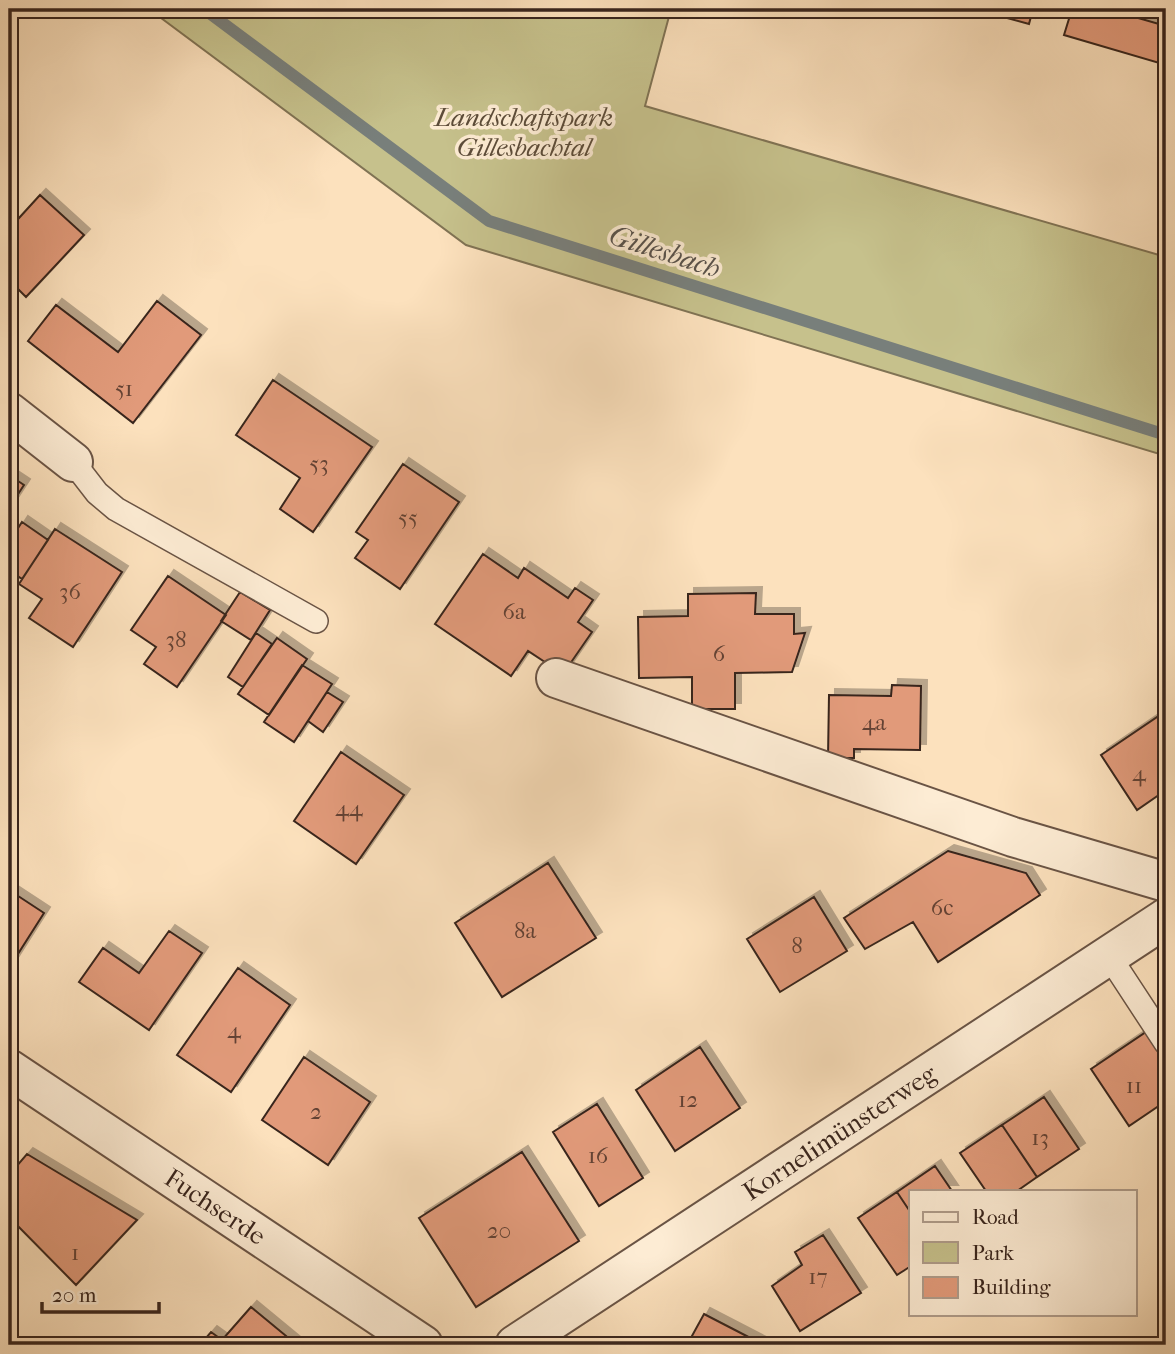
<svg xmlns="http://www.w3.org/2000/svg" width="1175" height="1354" font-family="'IM FELL French Canon',serif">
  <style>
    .green { fill: #c6c18c; stroke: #807354; stroke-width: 2 }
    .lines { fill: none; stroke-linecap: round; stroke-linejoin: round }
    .stream { stroke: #787f7b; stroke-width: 12 }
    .building { fill: #e19a7a; stroke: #39251d; stroke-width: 2; filter: url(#shadow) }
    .service-casing { stroke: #6a5445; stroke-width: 26 }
    .minor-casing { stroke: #6a5445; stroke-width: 42 }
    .tertiary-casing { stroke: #6a5445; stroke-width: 42 }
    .service { stroke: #fdecd4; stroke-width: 23 }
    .minor { stroke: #fdecd4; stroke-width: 38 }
    .tertiary { stroke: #fdecd4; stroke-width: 38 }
    .labels { text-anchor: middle; stroke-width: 7; stroke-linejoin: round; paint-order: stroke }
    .number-label { font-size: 23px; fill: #634234 }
    .park-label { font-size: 26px; font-style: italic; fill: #5c4c39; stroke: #fdecd4 }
    .street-label { font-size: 26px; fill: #39251d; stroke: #fdecd4 }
    .water-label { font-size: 28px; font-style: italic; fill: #58524c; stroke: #fdecd4 }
  </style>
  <defs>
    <filter id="shadow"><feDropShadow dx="6" dy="-6" stdDeviation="0" flood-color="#0004"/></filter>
  </defs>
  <rect width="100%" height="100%" fill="#fce1bd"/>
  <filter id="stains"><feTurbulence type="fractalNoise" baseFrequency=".00286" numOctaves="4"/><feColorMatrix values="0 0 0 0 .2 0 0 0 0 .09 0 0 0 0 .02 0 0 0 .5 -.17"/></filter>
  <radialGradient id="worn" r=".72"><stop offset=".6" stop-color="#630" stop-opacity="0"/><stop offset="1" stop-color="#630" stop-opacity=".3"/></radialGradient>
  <path class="green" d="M149,9H671L645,106L1166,257V456L466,245Z"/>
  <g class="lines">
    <path class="stream" d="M204,9L489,221L1166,435"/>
  </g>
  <path class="building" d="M974,9H1033L1029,24Z
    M1072,9H1107L1166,26V65L1064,35Z
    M40,195L84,235L26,297L9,280V229Z
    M157,301L201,335L133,423L28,341L56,305L118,352Z
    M273,380L372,447L313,532L280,509L300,478L236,435Z
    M403,464L459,502L400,589L355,558L368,540L356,532Z
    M9,475L24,485L9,508Z
    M22,522L48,540L22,579L9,570V542Z
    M55,529L122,572L73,647L29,618L42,599L19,584Z
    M483,554L518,578L524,568L568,598L575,588L593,600L578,622L592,632L563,674L528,651L511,676L435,624Z
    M168,576L226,615L177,687L144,664L156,647L131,630Z
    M240,592L270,610L251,640L221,621Z
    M756,593L755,614H794V634L805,633L792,672L735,673V709H692V677L639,678L638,617L688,616V594Z
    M256,633L272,644L243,687L228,677Z
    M277,638L307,659L269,715L238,694Z
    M302,665L332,684L294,742L264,722Z
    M892,685L921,686L920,750L854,749V758H828L829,695L891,696Z
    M327,692L343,702L323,732L308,721Z
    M1166,711V790L1137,810L1101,755Z
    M341,752L404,795L356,864L294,821Z
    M948,851L1026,873L1040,895L938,962L913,922L865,949L844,918Z
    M548,863L596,938L502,997L455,923Z
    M9,890L44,913L9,968Z
    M814,897L847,951L780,992L747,939Z
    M169,931L202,953L149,1030L79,982L103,948L139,973Z
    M238,968L290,1005L231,1092L177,1055Z
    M1146,1032L1166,1062V1101L1129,1126L1091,1069Z
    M700,1047L740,1108L675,1151L636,1090Z
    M304,1057L370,1102L328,1165L262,1120Z
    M1044,1097L1079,1149L1037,1177L1002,1125Z
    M597,1104L643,1178L599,1206L553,1132Z
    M1002,1125L1037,1177L1017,1191H986L960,1153Z
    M522,1152L579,1241L476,1307L419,1218Z
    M27,1154L137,1220L76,1285L9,1217V1175Z
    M935,1166L952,1191H911V1213L897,1192Z
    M897,1192L911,1213V1266L897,1275L858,1218Z
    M823,1235L861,1293L800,1331L772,1286L802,1265L795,1252Z
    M251,1307L297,1345H227L222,1340Z
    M704,1314L764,1345H687Z
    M211,1332L222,1340L227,1345H200Z"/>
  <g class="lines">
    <defs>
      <path id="service" d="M73,462L97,493L116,509L316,621
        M1109,956L1166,1043"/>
      <g id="minor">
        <path d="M9,412L73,462"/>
        <path d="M556,678L1013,837L1166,882"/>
        <path id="s1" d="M9,1069L423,1345"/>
      </g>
      <g id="tertiary">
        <path id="s2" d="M515,1345L1166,918"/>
      </g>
    </defs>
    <use href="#service" class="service-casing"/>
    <use href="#minor" class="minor-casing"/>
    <use href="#tertiary" class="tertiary-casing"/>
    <use href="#service" class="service"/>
    <use href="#minor" class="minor"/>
    <use href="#tertiary" class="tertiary"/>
  </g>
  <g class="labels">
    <g class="number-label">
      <text x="124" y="396">51</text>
      <text x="319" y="471">53</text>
      <text x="408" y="525">55</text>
      <text x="70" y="599">36</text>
      <text x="514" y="619">6a</text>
      <text x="176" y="647">38</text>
      <text x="719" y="661">6</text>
      <text x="874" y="730">4a</text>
      <text x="1139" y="781">4</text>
      <text x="349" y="816">44</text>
      <text x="942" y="915">6c</text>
      <text x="525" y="938">8a</text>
      <text x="797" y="953">8</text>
      <text x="234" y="1038">4</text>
      <text x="1134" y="1093">11</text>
      <text x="688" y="1107">12</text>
      <text x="316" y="1119">2</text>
      <text x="1040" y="1145">13</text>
      <text x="598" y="1163">16</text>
      <text x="499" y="1238">20</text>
      <text x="75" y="1260">1</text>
      <text x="818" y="1284">17</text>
    </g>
    <g class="park-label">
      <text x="524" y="126">Landschaftspark<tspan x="524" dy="30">Gillesbachtal</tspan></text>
    </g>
    <g class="street-label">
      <text dy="9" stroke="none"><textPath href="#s2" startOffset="388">Kornelimünsterweg</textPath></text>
      <text dy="9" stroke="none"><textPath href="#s1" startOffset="248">Fuchserde</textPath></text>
    </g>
    <g class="water-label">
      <text transform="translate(665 251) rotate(18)" y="10">Gillesbach</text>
    </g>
  </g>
  <rect width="1175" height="1354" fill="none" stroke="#fce1bd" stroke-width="35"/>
  <rect x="10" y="10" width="1154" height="1333" fill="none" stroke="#39251d" stroke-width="3.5"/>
  <rect x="18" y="18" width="1140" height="1319" fill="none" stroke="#39251d" stroke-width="2"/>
  <rect x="909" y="1190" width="228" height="126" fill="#fdecd4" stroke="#af9c8b" stroke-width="2"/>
  <rect x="923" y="1212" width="35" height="10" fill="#fdecd4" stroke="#af9c8b" stroke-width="2"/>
  <text x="972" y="1224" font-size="21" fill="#39251d">Road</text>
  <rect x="923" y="1242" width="35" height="21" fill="#c6c18c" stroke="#af9c8b" stroke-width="2"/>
  <text x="972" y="1260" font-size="21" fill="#39251d">Park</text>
  <rect x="923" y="1277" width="35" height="21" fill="#e19a7a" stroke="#af9c8b" stroke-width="2"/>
  <text x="972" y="1294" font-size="21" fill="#39251d">Building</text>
  <path d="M42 1302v10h117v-10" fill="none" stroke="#39251d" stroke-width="3.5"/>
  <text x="52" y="1302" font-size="21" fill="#39251d" stroke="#fdecd4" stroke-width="5" paint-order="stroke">20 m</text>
  <rect width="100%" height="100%" filter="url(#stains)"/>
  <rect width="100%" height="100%" fill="url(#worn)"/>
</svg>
